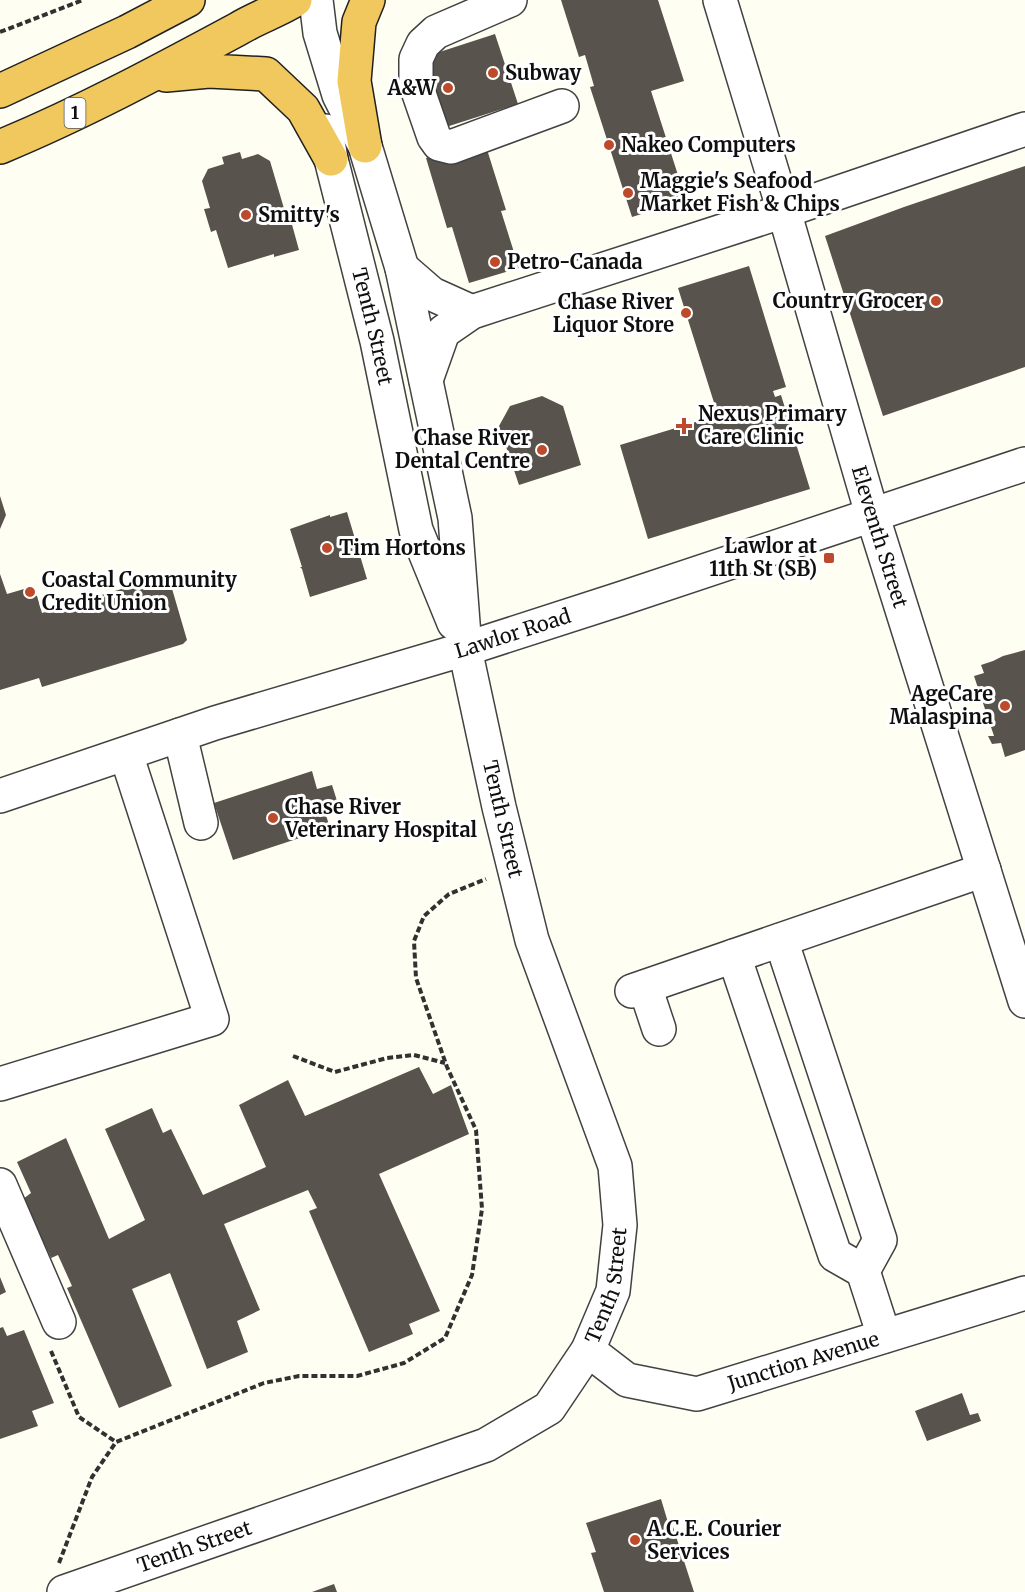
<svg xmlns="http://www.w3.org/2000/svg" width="1025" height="1592" font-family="Merriweather,serif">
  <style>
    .building { fill: #58534c }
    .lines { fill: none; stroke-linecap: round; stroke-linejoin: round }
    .minor-casing { stroke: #424242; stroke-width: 36 }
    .highway-casing { stroke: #202020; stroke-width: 36 }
    .path { stroke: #313131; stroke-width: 4; stroke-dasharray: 6 3; stroke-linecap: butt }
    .minor { stroke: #fff; stroke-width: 33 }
    .highway { stroke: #f1c85e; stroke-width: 33 }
    .poi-dot { fill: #bd4a2a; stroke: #fff; stroke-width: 2 }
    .labels { text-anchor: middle; stroke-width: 6; stroke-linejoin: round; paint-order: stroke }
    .shield { fill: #fff; stroke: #575757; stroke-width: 1.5 }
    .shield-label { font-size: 18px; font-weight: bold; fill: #0f0f0f }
    .poi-label { font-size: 20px; font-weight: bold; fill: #0f0f0f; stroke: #fff; text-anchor: start }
    .street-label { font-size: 20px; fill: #0f0f0f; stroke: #fff }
  </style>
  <rect width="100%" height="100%" fill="#fefff2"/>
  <path class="building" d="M561,0H658L684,81L651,91L686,200L632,217L590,87L594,86L585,55L579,57Z
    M495,34L518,104L443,128L421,58Z
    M484,140L506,210L501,211L519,268L469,283L452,227L447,228L426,158Z
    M240,152L242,159L258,154L270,161L288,222L291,221L299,250L274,257V254L228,268L216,230L211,232L204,209L210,208L202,181L208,169L224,164L222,157Z
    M1025,166V367L883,416L825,236L904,207Z
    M749,266L786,387L773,391L775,397L781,395L810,489L648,539L620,445L725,413L723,407L716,409L678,288Z
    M542,396L563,406L581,465L519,485L499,426L510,406Z
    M0,496L6,515L0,529Z
    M347,512L367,579L310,597L302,569L300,567H302L290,529L330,515V517Z
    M0,574L7,594L24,589L37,596L42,613L168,575L187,640L183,644L42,687L39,678L0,690Z
    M1025,650V750L1005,757L1001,743L992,744L988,736H994L974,676L984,673L981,665L993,661L1003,656Z
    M312,771L317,789L332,785L338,804L324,809L330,828L233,860L214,803Z
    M419,1067L433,1094L451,1085L469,1134L379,1174L440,1311L409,1324L413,1334L369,1352L309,1211L317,1208L308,1190L224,1224L260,1310L237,1321L248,1352L207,1369L170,1273L132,1289L172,1386L119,1408L67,1288L72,1286L58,1255L51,1258L23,1199L31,1193L17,1162L66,1138L109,1239L145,1220L105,1129L152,1108L163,1133L171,1129L203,1195L266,1167L239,1105L288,1080L305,1116Z
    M0,1277L6,1292L0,1295Z
    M3,1327L7,1336L24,1330L54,1403L32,1411L38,1426L0,1439V1328Z
    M962,1393L970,1415L978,1413L981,1421L927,1441L915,1411Z
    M661,1499L670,1529L673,1527L694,1592H604L591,1553L596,1552L586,1523Z
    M334,1584L337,1592H312Z"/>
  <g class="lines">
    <defs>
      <g id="minor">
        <path d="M510,0L436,32L423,44L416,59V85L434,137L439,144L451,147L562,106"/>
        <path id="s1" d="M720,0L784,211L872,514L1025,1001"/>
        <path id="s2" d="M326,131L331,159L377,341L416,530L454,623"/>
        <path d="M402,268L432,294L472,312"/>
        <path d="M426,380L443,332L472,312L784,211L1025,129"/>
        <path d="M180,735L201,823"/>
        <path id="s3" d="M0,796L215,723L465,649L620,599L1025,464"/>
        <path d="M781,940L880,1240L863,1271"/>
        <path d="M734,956L835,1255L863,1271L884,1336"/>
        <path d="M645,987L659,1029"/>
        <path d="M632,991L984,870"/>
        <path d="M0,1084L212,1019L126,754"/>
        <path d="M0,1185L59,1322"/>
        <path id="s4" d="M588,1350L627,1380L697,1394L1025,1293"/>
        <path id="s5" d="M64,1592L486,1445L549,1408L588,1350L613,1291L620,1225L615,1166L532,940L499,807L465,649L455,518L402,268L365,146L339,95L320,33L316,0"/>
      </g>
      <path id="highway" d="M166,75L209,71L266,74L303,109L331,159
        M0,91L127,32L188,0
        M365,146L354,81L359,22L368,0
        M0,147C82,113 160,71 238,29C256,18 277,11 295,0"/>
    </defs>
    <use href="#minor" class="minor-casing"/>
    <use href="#highway" class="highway-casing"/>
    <path class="path" d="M0,32L83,0
      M293,1056L335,1072L387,1058L414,1055L445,1063
      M51,1351L79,1417L116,1442
      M59,1563L92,1477L116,1442L264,1383L299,1376H357L404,1363L445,1338L472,1275L482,1209L476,1130L447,1067L416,978L414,941L424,916L449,894L486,879"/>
    <use href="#minor" class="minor"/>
    <use href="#highway" class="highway"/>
  </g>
  <g class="poi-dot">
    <circle cx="493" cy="73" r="6"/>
    <circle cx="448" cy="88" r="6"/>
    <circle cx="609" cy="145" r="6"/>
    <circle cx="628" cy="193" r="6"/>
    <circle cx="246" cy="215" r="6"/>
    <circle cx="495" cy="262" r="6"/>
    <circle cx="936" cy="301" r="6"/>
    <circle cx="686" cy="313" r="6"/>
    <path d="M681 417h6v6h6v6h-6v6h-6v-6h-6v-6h6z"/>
    <circle cx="542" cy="450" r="6"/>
    <circle cx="327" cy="548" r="6"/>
    <rect x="823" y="552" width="12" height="12" rx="3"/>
    <circle cx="30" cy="592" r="6"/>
    <circle cx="1005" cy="706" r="6"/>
    <circle cx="273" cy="818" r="6"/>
    <circle cx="635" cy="1540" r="6"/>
  </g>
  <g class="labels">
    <rect class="shield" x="64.5" y="98" width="21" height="30" rx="4.5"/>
    <g class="shield-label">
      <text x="75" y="119">1</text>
    </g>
    <g class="poi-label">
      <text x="505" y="80">Subway</text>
      <text x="436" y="95" text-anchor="end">A&amp;W</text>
      <text x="621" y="152">Nakeo Computers</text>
      <text x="640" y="188">Maggie's Seafood<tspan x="640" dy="23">Market Fish &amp; Chips</tspan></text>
      <text x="258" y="222">Smitty's</text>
      <text x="507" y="269">Petro-Canada</text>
      <text x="924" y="308" text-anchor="end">Country Grocer</text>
      <text x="674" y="309" text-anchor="end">Chase River<tspan x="674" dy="23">Liquor Store</tspan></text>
      <text x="698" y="421">Nexus Primary<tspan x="698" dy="23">Care Clinic</tspan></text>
      <text x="530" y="445" text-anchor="end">Chase River<tspan x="530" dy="23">Dental Centre</tspan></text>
      <text x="817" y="553" text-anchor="end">Lawlor at<tspan x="817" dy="23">11th St (SB)</tspan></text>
      <text x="339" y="555">Tim Hortons</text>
      <text x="42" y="587">Coastal Community<tspan x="42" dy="23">Credit Union</tspan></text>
      <text x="993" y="701" text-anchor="end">AgeCare<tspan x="993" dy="23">Malaspina</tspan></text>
      <text x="285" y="814">Chase River<tspan x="285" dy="23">Veterinary Hospital</tspan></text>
      <text x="647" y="1536">A.C.E. Courier<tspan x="647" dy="23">Services</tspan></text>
    </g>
    <g class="street-label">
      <text dy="7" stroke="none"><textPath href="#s2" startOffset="201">Tenth Street</textPath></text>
      <text dy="7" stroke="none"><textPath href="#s1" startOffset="560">Eleventh Street</textPath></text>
      <text dy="7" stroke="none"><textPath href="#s3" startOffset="538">Lawlor Road</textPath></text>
      <text transform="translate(503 819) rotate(77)" y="7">Tenth Street</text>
      <text dy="7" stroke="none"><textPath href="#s5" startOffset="658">Tenth Street</textPath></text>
      <text dy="7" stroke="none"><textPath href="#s4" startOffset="232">Junction Avenue</textPath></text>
      <text dy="7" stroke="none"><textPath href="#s5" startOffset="138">Tenth Street</textPath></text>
    </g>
  </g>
</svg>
